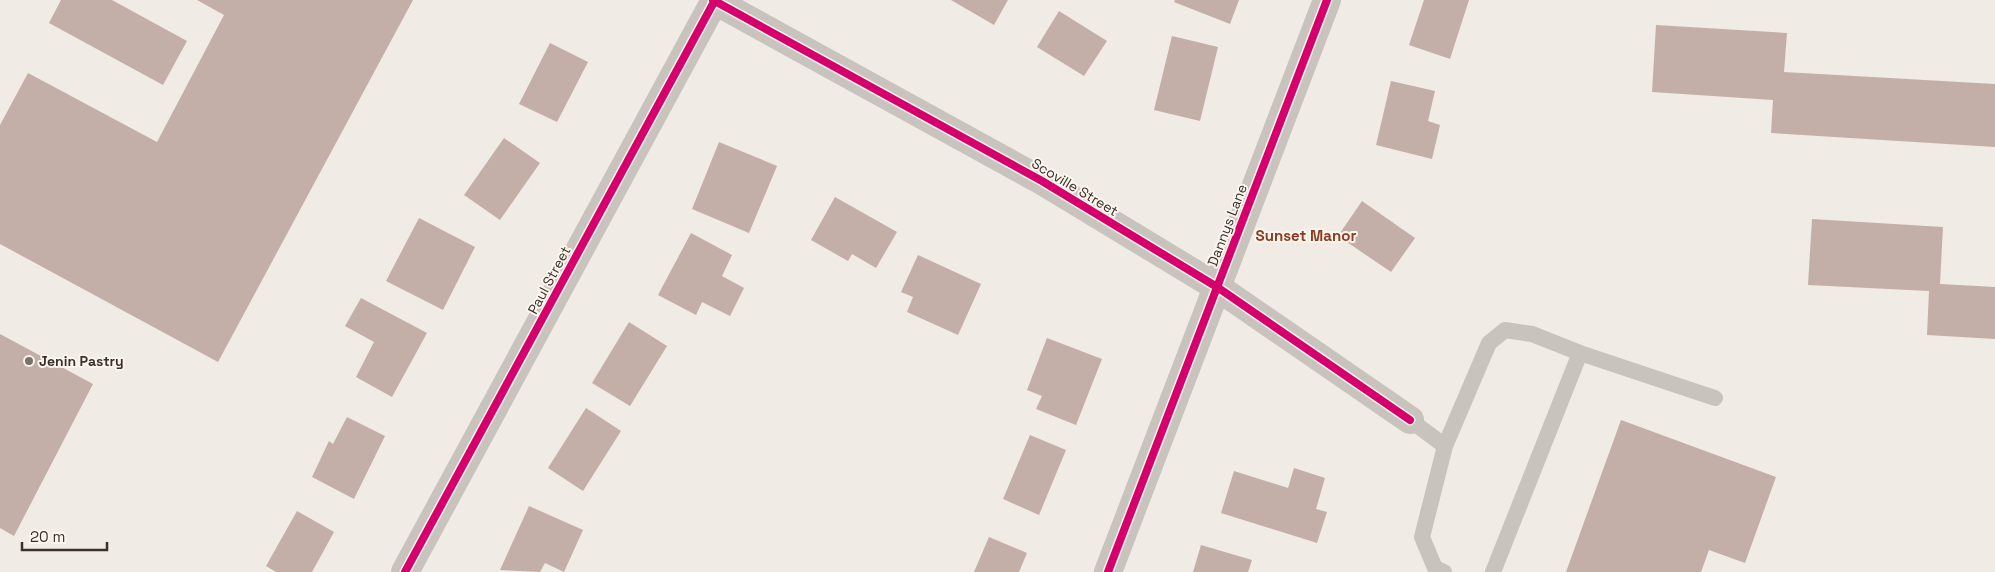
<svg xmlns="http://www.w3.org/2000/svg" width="1995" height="572" font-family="'Space Grotesk',sans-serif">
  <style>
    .building { fill: #c3afa7 }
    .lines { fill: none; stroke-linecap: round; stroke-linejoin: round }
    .service { stroke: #c9c3be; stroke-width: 16 }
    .minor { stroke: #c9c3be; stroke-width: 28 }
    .cycleway-casing { stroke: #fbf5ee; stroke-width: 11 }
    .cycleway { stroke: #d6006c; stroke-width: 8 }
    .poi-dot { fill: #7a716c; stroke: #fbf5ee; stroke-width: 2 }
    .labels { text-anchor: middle; stroke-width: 4; stroke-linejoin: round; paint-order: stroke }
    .street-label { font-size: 14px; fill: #3b302b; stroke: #fbf5ee }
    .poi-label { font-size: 14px; font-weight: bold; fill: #3b302b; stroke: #fbf5ee; text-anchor: start }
    .neighbourhood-label { font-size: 15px; font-weight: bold; fill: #8c3b22; stroke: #fbf5ee }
  </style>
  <rect width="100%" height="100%" fill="#f0ebe5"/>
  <path class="building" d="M61,0H112L187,41L163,85L49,23Z
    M197,0H413L218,362L0,244V125L28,73L157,142L224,15Z
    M951,0H1008L994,25Z
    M1175,0H1239L1230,24L1174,2Z
    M1424,0H1469L1450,59L1409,45Z
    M1059,11L1107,41L1084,76L1037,47Z
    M1656,25L1787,33L1784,72L1995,84V147L1771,133L1773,100L1652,92Z
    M1172,36L1218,47L1200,121L1154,110Z
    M550,43L588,62L557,122L519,104Z
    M1391,81L1435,91L1428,121L1440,125L1432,159L1376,145Z
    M504,138L540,163L500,220L464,195Z
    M719,142L777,166L749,233L692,209Z
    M835,197L897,232L876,268L852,254L848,261L811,240Z
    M1362,201L1415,238L1391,272L1338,236Z
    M419,218L475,247L443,310L386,281Z
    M1812,219L1943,227L1940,284L1995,287V339L1927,335L1929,291L1808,285Z
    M691,233L732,255L722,276L744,288L730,316L702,302L696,315L658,295Z
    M918,255L981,284L958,335L907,312L913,297L901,292Z
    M361,298L427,333L392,397L356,377L374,342L345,326Z
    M629,322L667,346L630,406L592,383Z
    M0,334L93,384L14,536L0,528Z
    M1047,338L1102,359L1076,425L1036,409L1042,396L1027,390Z
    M586,408L621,431L583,491L548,468Z
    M347,417L385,436L354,499L312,477L329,441L333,444Z
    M1621,420L1776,477L1745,563L1709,550L1701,572H1566Z
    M1030,435L1066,450L1039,515L1003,499Z
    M1294,468L1325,478L1316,509L1327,512L1317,543L1221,513L1234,471L1288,488Z
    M529,506L583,530L564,572L545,563L540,572L500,570Z
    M297,511L334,532L312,572H276L266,566Z
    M989,537L1027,553L1019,572H974Z
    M1201,545L1252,560L1248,572H1193Z"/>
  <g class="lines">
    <path class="service" d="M1410,420L1445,446L1422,537L1435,568L1444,572
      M1445,446L1489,343L1505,330L1532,334L1580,353L1715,398
      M1493,572L1580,353"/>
    <path class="minor" d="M713,0L1042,181L1217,287L1410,420
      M405,572L715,0
      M1108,572L1327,0"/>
    <defs>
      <path id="cycleway" d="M713,0L1042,181L1217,287L1410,420
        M405,572L715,0
        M1108,572L1327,0"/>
    </defs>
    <use href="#cycleway" class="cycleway-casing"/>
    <use href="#cycleway" class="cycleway"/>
  </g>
  <circle class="poi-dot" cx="29" cy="361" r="5"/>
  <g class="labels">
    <g class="street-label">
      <text transform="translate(1075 187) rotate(31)" y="5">Scoville Street</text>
      <text transform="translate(1227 225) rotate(-69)" y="5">Dannys Lane</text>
      <text transform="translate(549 280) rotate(-62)" y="5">Paul Street</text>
    </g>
    <g class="poi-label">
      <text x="39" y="366">Jenin Pastry</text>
    </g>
    <g class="neighbourhood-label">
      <text x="1306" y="241">Sunset Manor</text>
    </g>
  </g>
  <path d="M22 542v8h85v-8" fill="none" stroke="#3b302b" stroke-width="2.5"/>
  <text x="30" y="542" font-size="15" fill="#3b302b" stroke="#fbf5ee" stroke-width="4" paint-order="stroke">20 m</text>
</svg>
